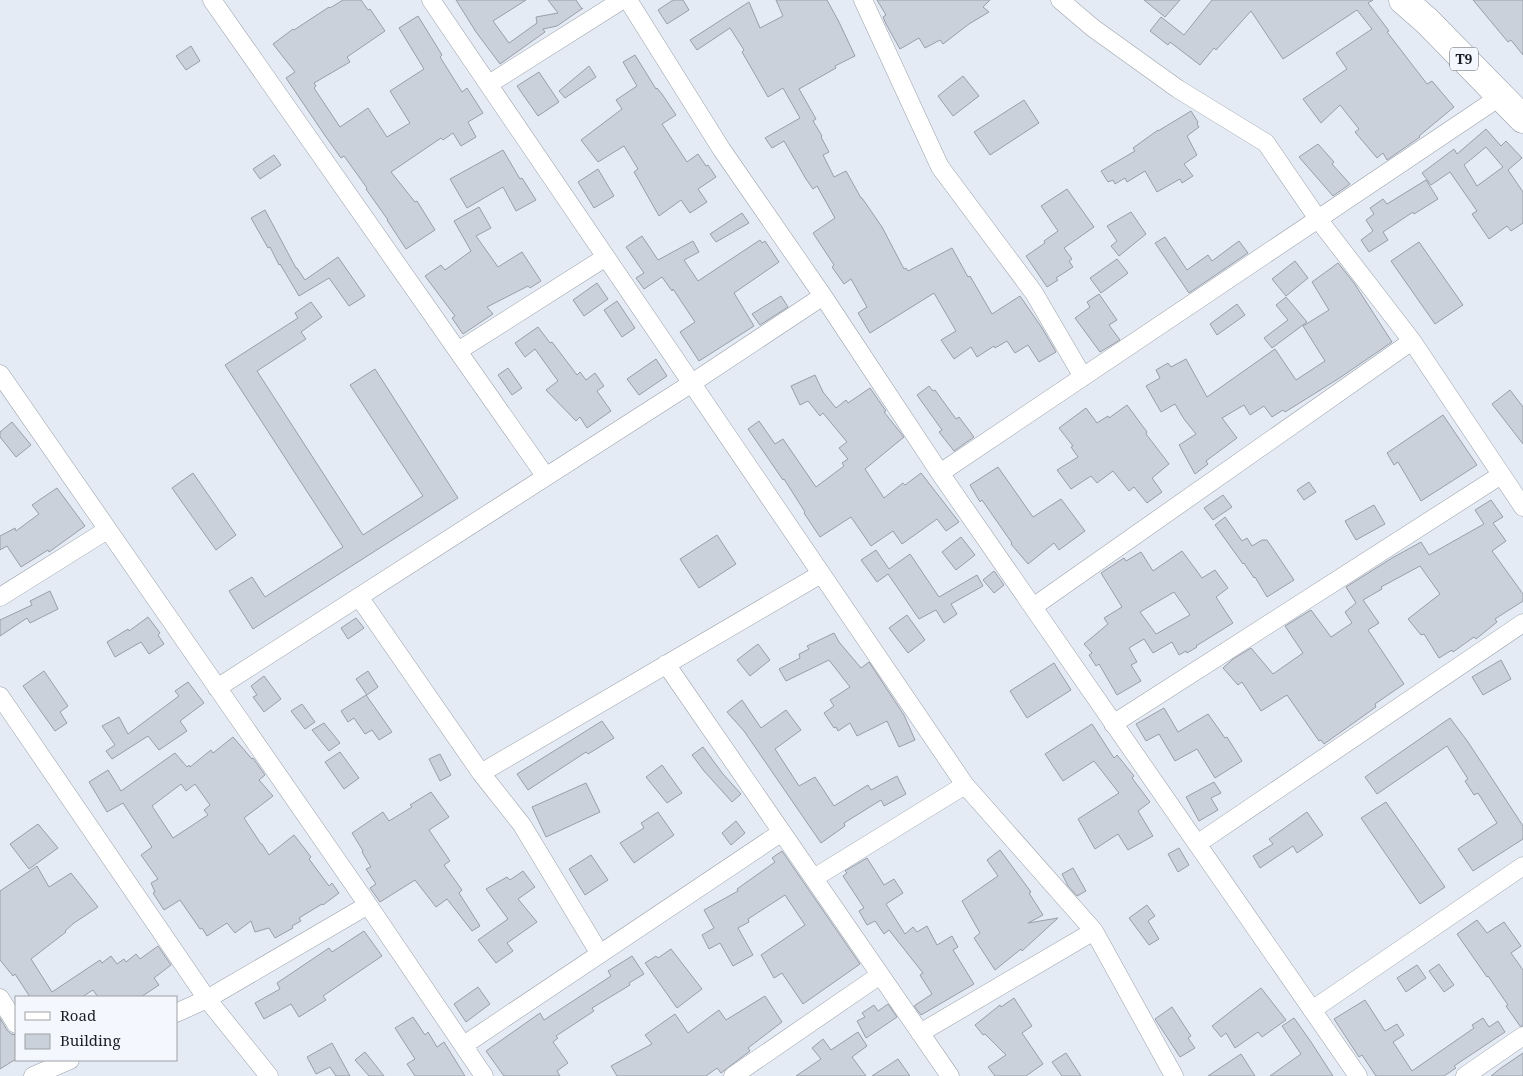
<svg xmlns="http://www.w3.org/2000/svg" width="1523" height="1076" font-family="'Noto Serif',serif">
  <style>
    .building { fill: #cad1da; stroke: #989fa8; fill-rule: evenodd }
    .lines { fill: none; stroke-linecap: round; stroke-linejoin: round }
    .minor-casing { stroke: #9aa0a9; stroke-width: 19 }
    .trunk-casing { stroke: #9aa0a9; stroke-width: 29 }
    .minor { stroke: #fff; stroke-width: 18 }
    .trunk { stroke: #fff; stroke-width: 28 }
    .labels { text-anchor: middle; stroke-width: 4; stroke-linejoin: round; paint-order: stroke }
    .shield { fill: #f4f8fe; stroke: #5c5f63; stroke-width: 1 }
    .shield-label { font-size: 14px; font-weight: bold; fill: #1b1e21 }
  </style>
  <rect width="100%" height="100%" fill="#e4ebf5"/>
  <path class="building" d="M343,0H361L368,10L370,9L385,31L347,57L350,62L314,83L316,86L314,88L340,127L368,108L387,137L410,123L390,91L424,69L399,28L418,16L442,55L440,57L462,92L467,88L483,113L468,122L476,137L461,146L453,133L443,140L441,138L391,172L415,202L417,201L435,230L406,249L387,220H388L366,189L367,188L344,156L341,158L326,137L286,78L295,72L273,44L293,29L294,30L329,7L330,8Z
    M456,0H526L493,21L509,43L537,23L536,17L558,13L548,0H576L582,9L583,8L557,26L543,29L545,32L500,64L476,32Z
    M673,0H683L689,10L667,24L658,10Z
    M776,0H827L839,22L855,56L835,66L836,68L799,89L816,119L813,121L822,136L821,137L829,152L823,155L834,177L846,171L861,198H862L882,227L904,269L906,268L908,271L952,248L968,277L970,276L992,314L1020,296L1042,328L1056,352L1039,362L1028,345L1015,353L1007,341L995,348L994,346L977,357L971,347L954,359L941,340L956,331L934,293L870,333L858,313L867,307L851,279L844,284L832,267L834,265L813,233L835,218L817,186L813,189L806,179L784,141L772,148L765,138L800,118L783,88L768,97L742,52L744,50L730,28L697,50L690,40L749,2L760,28L783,16Z
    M877,0H990L983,7L989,12L969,24L943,44L940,40L925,48L919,38L900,49L886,24L883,17L886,15Z
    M1144,0H1180L1165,17Z
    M1212,0H1373L1368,3L1389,31L1387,32L1427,84L1432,81L1454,107L1419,136L1420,137L1387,160L1383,153L1377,158L1355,132L1359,129L1340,105L1321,123L1303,99L1347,69L1336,53L1372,29L1357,10L1283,59L1251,11L1216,50L1214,48L1200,65L1170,42L1168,45L1150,31L1161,17L1184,35Z
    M1473,0H1523V55L1511,40L1508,42Z
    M191,46L200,61L186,70L176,56Z
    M635,55L656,89L657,88L662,94L676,115L662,124L687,162L698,154L706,166L708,165L716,177L698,189L707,202L690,213L681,200L659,216L634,172L638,169L624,146L598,162L581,140L622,109L616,100L637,86L623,62Z
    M589,66L596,77L565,98L559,91Z
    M539,72L559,102L538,116L517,86Z
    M963,76L979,96L953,116L938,96Z
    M1024,100L1039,123L990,155L974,132Z
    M1191,111L1198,122L1197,124L1199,127L1187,136L1197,155L1184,164L1193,176L1182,183L1180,179L1157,192L1145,171L1127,182L1125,178L1115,184L1113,180L1108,182L1101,171L1135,151L1133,148L1158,130V131Z
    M1486,129L1501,146L1506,141L1522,158L1508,170L1523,192V223L1511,231L1507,226L1489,239L1472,214L1477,211L1450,172L1431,185L1422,173L1454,149L1457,154ZM1486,147L1503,167L1477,186L1464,165Z
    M1318,144L1334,162L1332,164L1350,184L1333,196L1299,157Z
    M503,150L520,179L522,178L536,200L516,211L503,187L467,208L450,179Z
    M274,155L281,165L260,179L253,169Z
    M598,169L614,196L594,208L578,182Z
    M1426,180L1438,199L1414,214L1413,212L1383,232L1388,240L1369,252L1361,240L1373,231L1366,220L1374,214L1370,208L1383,199L1387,204Z
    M1067,189L1094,227L1064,248L1072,259L1069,261L1073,267L1056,278L1058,280L1047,287L1026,256L1045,243L1044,241L1058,231L1041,206Z
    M479,207L491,228L476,236L498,267L522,252L541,281L530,288L528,286L487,307L493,314L463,334L452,318L455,316L425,276L441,265L445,270L471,251L454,221Z
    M265,210L296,268H297L305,280L338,257L365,296L349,306L329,278L299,296L280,264L279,265L270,247L268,248L251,218Z
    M1131,212L1146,234L1119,256L1111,246L1117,241L1107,226Z
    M742,213L749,223L716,242L710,234Z
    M642,236L658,260L693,241L699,252L684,260L698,281L760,240L762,243L765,241L779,262L734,293L754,326L699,361L680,332L695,322L673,289L672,291L662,277L644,289L636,278L644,273L626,247Z
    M1165,237L1187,270L1208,255L1212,261L1239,241L1248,253L1189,293L1155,243Z
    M1419,242L1463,305L1435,324L1391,261Z
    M1117,259L1128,273L1127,274L1101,293L1090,278Z
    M1295,261L1308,278L1286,296L1272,279Z
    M1338,263L1354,283L1392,342L1338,379L1285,412L1283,410L1272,417L1264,406L1250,415L1244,405L1222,418L1237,438L1206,461L1208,464L1195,474L1179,445L1196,434L1184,419L1175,404L1161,412L1146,386L1160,378L1156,370L1168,363L1171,367L1186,359L1207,397L1275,349L1296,380L1325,361L1303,326L1329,310L1312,282Z
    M597,283L608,299L584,316L573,300Z
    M1099,294L1117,320L1109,325L1120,340L1100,352L1075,318L1090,307L1087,302Z
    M781,296L788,307L760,325L752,314Z
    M1286,297L1307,322L1272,348L1264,338L1288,320L1276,305Z
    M617,301L635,328L622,337L604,310Z
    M311,302L322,317L301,332L306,339L257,371L363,535L423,496L350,385L375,369L458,498L253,629L229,591L252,577L265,597L343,547L225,365L298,318L295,313Z
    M1237,304L1245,315L1217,335L1210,324Z
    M538,327L550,343L552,342L577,375L580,372L586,380L595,373L604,386L597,391L611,411L587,428L580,417L576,421L546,390L558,381L535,349L525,357L515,343Z
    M656,359L667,376L639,395L627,379Z
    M508,368L522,388L512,395L498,375Z
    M815,375L823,392L836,408L846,400L848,403L870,388L886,411L884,412L904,437L865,469L884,498L903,483L905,485L921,473L959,522L946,531L937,519L902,544L893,531L871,546L851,517L820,537L804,513L805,512L784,479L783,480L748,429L759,421L775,444L783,439L816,487L844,466L842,463L848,459L839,448L847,442L823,413L820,416L808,401L800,405L791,386Z
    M929,386L933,391L935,390L956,419L959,417L974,437L954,451L939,432L942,430L917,395Z
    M1510,390L1523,407V444L1492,404Z
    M1127,405L1147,432L1146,434L1169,464L1152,478L1162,492L1147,503L1134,487L1129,491L1113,471L1097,483L1091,476L1071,489L1057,470L1078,457L1071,447L1073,446L1059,428L1086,408L1097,423L1108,416L1109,418Z
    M1443,415L1477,465L1421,501L1398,462L1394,465L1387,453Z
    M12,422L31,445L16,457L0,437V432Z
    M998,467L1033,517L1061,499L1085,531L1059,550L1054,543L1028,564L1011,544L1012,543L982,500L980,502L970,485Z
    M193,473L236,535L216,550L172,488Z
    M1309,482L1316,492L1304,500L1297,490Z
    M57,488L85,526L49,552L48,550L21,567L7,546L0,550V536L15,528L16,531L39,514L32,505Z
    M1223,495L1232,507L1213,520L1204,508Z
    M1491,500L1503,517L1493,523L1506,541L1492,551L1523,594V601L1495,619L1497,622L1476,639L1474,637L1453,652L1452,650L1439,658L1424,634L1421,635L1408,619L1440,594L1420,566L1381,587L1382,589L1363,600L1379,623L1368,630L1404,684L1375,704L1376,707L1324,744L1321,740L1319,741L1287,695L1261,711L1242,682L1238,685L1223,668L1233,659L1251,648L1273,674L1303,653L1285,626L1311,610L1331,637L1352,623L1345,612L1356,603L1346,587L1392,558L1421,542L1429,555L1484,524L1475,510Z
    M1374,505L1385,524L1356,540L1345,521Z
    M1225,517L1242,541L1247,538L1252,546L1262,540H1267L1294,580L1267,597L1255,577L1254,578L1244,563L1243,564L1215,525Z
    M717,535L736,564L699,588L680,559Z
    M961,537L975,555L956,570L942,552Z
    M876,550L889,569L910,554L939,597L977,575L983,586L951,604L957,614L944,623L936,610L919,619L888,574L877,582L861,560Z
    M1182,551L1202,578L1215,570L1228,588L1216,597L1233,623L1196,646L1197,647L1187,653L1186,651L1179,655L1172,642L1153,653L1144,639L1129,648L1137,662L1131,665L1141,681L1117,695L1099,664L1096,666L1089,655L1092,653L1084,644L1108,624L1104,618L1122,607L1101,573L1124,558L1126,561L1141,552L1153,571ZM1174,592L1190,615L1156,634L1140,612Z
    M994,571L1004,585L994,593L983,580Z
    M50,591L58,609L30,623L27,618L0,636V620L32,605L30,601Z
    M907,615L925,640L908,653L889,628Z
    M148,617L160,633L158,635L164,644L149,654L141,642L115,657L107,642L128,629L129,631Z
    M356,618L364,628L348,639L341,628Z
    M834,633L839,642L861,668L869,662L904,715L915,740L899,747L887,721L857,736L850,723L838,731L836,727L834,728L824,713L834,706L830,700L850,687L829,660L786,681L779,669L800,658L799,654L809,649L807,646Z
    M758,644L770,660L750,676L737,660Z
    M1501,660L1511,679L1483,695L1472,677Z
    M1054,663L1071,690L1027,718L1010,691Z
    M44,671L68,706L60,712L67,723L55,731L23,686Z
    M368,671L378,687L367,695L356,679Z
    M264,676L281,699L264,712L253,697L257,695L251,686Z
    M188,682L204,703L180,721L187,731L159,750L148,736L112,759L106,751L115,745L102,726L119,717L128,734L179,696L175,691Z
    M366,695L392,732L379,740L372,730L365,734L354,718L348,722L341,711Z
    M742,700L761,728L786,710L801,730L775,749L799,786L815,777L834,806L868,785L871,790L897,776L906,794L884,806L881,800L844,823L845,826L821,843L744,731L727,712Z
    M302,704L315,722L305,729L291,711Z
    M1164,708L1178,732L1208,714L1225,738L1227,737L1242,761L1215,778L1197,749L1175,761L1159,734L1146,741L1136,724Z
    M1450,718L1468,742L1523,826V839L1473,871L1458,849L1497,823L1478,793L1474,795L1465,781L1468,779L1447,746L1377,794L1365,777Z
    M602,721L614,738L588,754L586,752L528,790L517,774Z
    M324,723L340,743L329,751L312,730Z
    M1092,724L1114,758L1117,755L1134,776L1132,778L1150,802L1138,811L1153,836L1128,850L1118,834L1095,849L1078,819L1119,793L1094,761L1063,781L1045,754Z
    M233,737L252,759L253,758L265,775L259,780L273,796L244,818L261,844H262L269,855L294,835L311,857L309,859L329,886L332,883L339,893L323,905L322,904L299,918L301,921L292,926L293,928L275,938L269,928L255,932L251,921L235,933L227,923L207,936L202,928L200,929L180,900L164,910L153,893L155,892L151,883L158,879L141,855L152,847L123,803L107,812L89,782L108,770L121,791L175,753L187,767L189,765L190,767L211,750L213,753ZM181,784L186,791L195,784L210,805L204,810L208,815L173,838L152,806Z
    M703,747L723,774L741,794L732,802L704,771L692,755Z
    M340,752L359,778L344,789L325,762Z
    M440,754L451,775L440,781L429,759Z
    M662,765L682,793L667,803L646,777Z
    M1214,782L1221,793L1211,798L1218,810L1199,821L1186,797Z
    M586,783L600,812L546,837L532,807Z
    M431,792L449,817L429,830L450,861L444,865L462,890L459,893L480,926L472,931L447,899L436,907L415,880L380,902L370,888L376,884L366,869L371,867L362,852L363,851L352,833L383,812L389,821L412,807L410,805Z
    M1386,802L1445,887L1420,904L1361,818Z
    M658,812L674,835L634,863L620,843L644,828L641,823Z
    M1307,812L1323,835L1297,853L1293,846L1260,868L1253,856L1273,844L1269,839Z
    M736,821L745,833L731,845L722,833Z
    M38,824L58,848L29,869L10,844Z
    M1179,848L1189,865L1178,872L1168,854Z
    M1000,850L1031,892L1029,893L1043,915L1028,923L1058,918L1022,951L1021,949L995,970L974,938L980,933L962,901L998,876L987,860Z
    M782,851L860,964L803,1004L782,973L774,978L761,955L805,925L785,895L748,919L749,922L738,928L753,955L733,966L720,943L709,949L702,935L714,928L704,910L738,891L737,889L775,862L772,858Z
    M591,855L608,880L585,895L569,869Z
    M867,858L884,885L894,879L903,893L886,904L905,934L913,927L917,932L927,926L937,945L952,936L958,947L953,950L974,984L921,1015L914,1006L932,994L920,975L923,973L889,930L884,934L875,921L867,925L859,911L864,908L843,876L847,873L845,871Z
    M37,866L49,887L71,873L98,907L74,923L65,931L66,932L31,959L52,992L100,960L102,963L111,956L117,964L124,959L126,962L136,954L140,959L158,946L171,965L154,978L159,985L141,997H98L93,990L82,997H30L15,974L13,976L0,960V891Z
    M1073,868L1086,891L1077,896L1068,886L1062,874Z
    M523,871L535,887L518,899L537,922L507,943L513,951L496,963L478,940L508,919L486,889L507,877L510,880Z
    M1147,905L1155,916L1148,921L1159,939L1149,945L1129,918Z
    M1477,920L1487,933L1504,922L1521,946L1511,953L1523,970V1026H1520L1506,1006L1508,1005L1488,976L1487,977L1457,934Z
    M364,931L382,956L323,996L326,1000L299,1017L291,1004L264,1019L255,1003L280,989L277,983L329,948L332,952Z
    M671,949L702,989L677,1008L645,963L656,956L658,958Z
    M632,956L644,974L629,983L630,985L592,1008L594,1011L556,1036L558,1038L553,1042L568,1063L557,1071L560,1076H504L486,1051L540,1013L544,1020L611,976L608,971Z
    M1439,964L1454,985L1444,992L1429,971Z
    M1417,965L1426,978L1406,992L1397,978Z
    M478,987L490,1004L466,1022L454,1004Z
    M1261,988L1286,1020L1262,1037L1258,1032L1235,1048L1226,1033L1221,1037L1212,1026Z
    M765,996L782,1022L748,1048L750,1051L721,1073L717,1068L706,1076H617L611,1066L652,1044L645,1035L675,1014L688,1033L719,1010L726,1020Z
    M1014,998L1032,1026L1022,1033L1043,1064L1026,1076H995L988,1067L1006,1055L985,1034L983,1035L975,1025L1000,1005L1001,1007Z
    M1365,1000L1385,1031L1397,1024L1404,1035L1393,1042L1412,1071L1474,1028L1472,1025L1483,1018L1489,1027L1498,1021L1505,1032L1454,1066L1456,1068L1444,1076H1376L1362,1055L1359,1057L1334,1019Z
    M888,1004L897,1017L866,1038L857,1021L865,1017L862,1013L874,1005L878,1011Z
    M1172,1007L1191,1036L1188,1038L1195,1048L1180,1057L1155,1019Z
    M413,1017L425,1035L428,1032L437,1047L444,1042L465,1076H415L407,1064L415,1059L395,1028Z
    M0,1018L7,1030L11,1034L16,1035V1059L0,1069Z
    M1294,1018L1311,1042L1333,1076H1270L1301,1054L1282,1026Z
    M858,1032L867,1046L852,1057L866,1076H796L821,1059L812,1048L823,1039L831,1050Z
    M332,1043L350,1076H336L330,1067L316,1074L307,1057Z
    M365,1052L384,1076H369L355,1060Z
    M1066,1053L1081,1076H1062L1052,1062Z
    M1523,1053V1076H1491L1501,1068Z
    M1241,1054L1255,1076H1208Z
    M898,1059L910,1076H872Z"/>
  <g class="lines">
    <defs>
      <path id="minor" d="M212,0L546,477
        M431,0L965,785L1094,931L1174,1076
        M628,0L722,150L823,296L940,473L1358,1076
        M863,0L940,167L1034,293L1083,377
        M1060,0L1093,28L1178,89L1266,143L1318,219L1412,341L1523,507
        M489,84L622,0
        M458,351L606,257
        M0,374L368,905L484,1076
        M940,473L1501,96
        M0,597L107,530
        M359,597L481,773L522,825L600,954
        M1033,607L1412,341
        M666,664L950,1076
        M217,688L692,383L823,296
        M0,696L207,999L269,1076
        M1113,724L1501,475
        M481,773L821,574
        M1197,844L1523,623
        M814,878L965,785
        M0,998L16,1024
        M1312,1010L1523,866
        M176,1013L207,999L368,905
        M920,1033L1094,931
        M464,1045L782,832
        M33,1076L70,1060
        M733,1076L880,975
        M1465,1076L1523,1036"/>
      <path id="trunk" d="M1403,0L1427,21L1523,119"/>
    </defs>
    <use href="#minor" class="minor-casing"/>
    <use href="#trunk" class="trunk-casing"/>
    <use href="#minor" class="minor"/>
    <use href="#trunk" class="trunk"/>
  </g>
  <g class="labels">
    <rect class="shield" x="1450" y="47.5" width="28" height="23" rx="4"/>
    <g class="shield-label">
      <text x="1464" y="64">T9</text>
    </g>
  </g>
  <rect x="15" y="996" width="162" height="65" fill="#f4f8fe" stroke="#9da1a6"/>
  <rect x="25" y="1012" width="25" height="8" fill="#ffffff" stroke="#9da1a6"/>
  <text x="60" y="1021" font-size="15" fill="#1b1e21">Road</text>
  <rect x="25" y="1034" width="25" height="15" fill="#cad1da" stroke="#9da1a6"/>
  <text x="60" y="1046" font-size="15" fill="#1b1e21">Building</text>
</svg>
